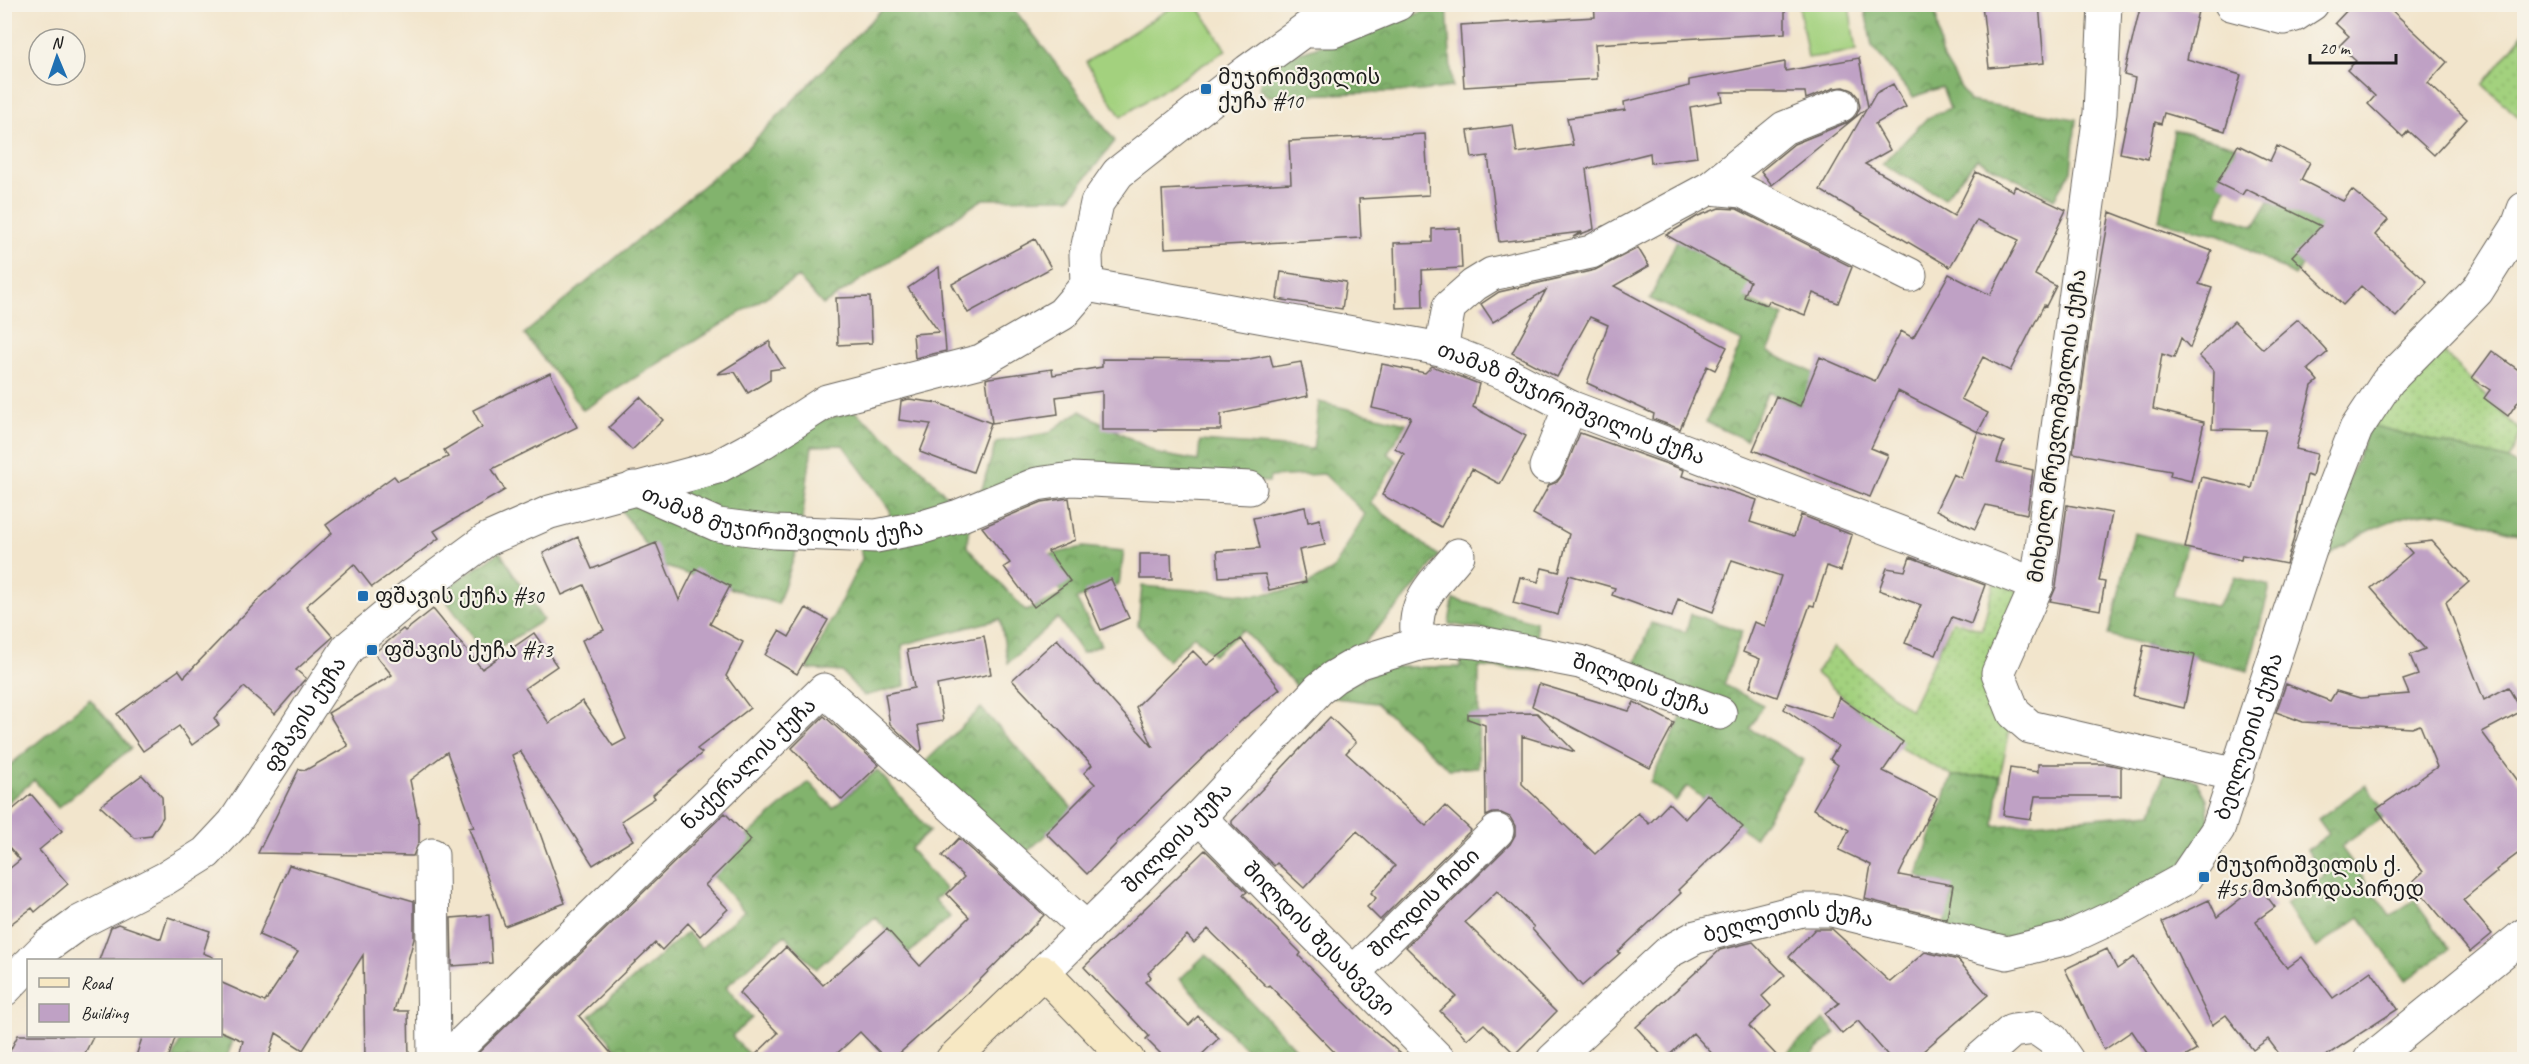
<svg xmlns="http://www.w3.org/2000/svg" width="2529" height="1064" font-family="Caveat,'Noto Sans Georgian',sans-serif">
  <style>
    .grass { fill: url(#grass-dots); stroke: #60764d; stroke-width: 1.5 }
    .forest { fill: url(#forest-crowns); stroke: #4f6844; stroke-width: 1.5 }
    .pitch { fill: #a3d17e; stroke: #60764d; stroke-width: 1.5 }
    .building { fill: #bfa1c5 }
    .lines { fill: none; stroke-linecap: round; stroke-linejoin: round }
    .street-casing { stroke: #67625a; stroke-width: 35 }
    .secondary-casing { stroke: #67625a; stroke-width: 35 }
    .street { stroke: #fff; stroke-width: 33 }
    .secondary { stroke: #f7e8c3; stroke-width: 33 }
    .poi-dot { fill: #1f6fb2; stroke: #f7f3e8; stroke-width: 2 }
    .labels { text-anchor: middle; stroke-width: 4.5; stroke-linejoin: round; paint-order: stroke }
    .poi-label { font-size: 21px; fill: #1c1c1c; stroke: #f7f3e8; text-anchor: start }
    .street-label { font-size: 21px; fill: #1c1c1c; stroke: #f7f3e8 }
  </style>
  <defs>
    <pattern id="grass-dots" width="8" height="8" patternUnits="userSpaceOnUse" patternTransform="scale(1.5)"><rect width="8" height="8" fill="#a3d17e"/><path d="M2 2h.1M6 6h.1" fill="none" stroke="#8cb36c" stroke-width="1.8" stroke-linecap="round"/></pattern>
    <pattern id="forest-crowns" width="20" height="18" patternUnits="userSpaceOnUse" patternTransform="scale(1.5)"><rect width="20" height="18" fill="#82b36d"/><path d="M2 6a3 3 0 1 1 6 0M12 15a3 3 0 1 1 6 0" fill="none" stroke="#6a9159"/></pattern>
  </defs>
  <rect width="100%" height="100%" fill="#f7f3e8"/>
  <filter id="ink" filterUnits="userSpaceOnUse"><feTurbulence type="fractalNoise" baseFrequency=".0167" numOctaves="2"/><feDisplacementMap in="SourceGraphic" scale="12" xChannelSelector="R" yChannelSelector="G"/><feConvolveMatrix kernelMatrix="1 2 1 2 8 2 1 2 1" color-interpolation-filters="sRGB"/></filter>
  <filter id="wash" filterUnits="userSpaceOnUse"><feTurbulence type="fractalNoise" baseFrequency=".008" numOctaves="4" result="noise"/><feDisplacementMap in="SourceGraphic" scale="24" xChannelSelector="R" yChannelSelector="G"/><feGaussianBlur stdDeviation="1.35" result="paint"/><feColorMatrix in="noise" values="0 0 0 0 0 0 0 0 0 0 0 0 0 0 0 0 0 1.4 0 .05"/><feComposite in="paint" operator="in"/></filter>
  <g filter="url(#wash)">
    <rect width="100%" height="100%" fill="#f2e5cc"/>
    <path class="grass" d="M2524,33V122L2483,85Z
      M2437,345L2521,432L2509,460L2370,425Z
      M1994,582L2018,591L2010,730L2000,776H1952L1902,749L1816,673L1833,647L1910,710L1953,621L1982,630Z"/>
    <path class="forest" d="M886,5H1011L1115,141L1070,198L983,199L823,305L798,277L583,410L524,334L741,154Z
      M1444,5H1447L1452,87L1421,91L1268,96L1259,88L1262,75L1271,62Z
      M1864,5H1935L1941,54L1969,101L2076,119L2071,171L2054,199L1977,159L1944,198L1882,164L1926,119L1950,108L1942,87L1913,97L1872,46Z
      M2174,130L2236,146L2218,214L2254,226L2269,201L2330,225L2295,276L2221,235L2159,221Z
      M1677,240L1758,276L1747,300L1784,316L1768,352L1843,386L1828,419L1768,392L1746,440L1706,422L1742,341L1650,299Z
      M1319,402L1406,423L1388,453L1397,461L1370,503L1439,556L1404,600L1360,647L1299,689L1243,630L1214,655L1194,636L1168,661L1138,625L1142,586L1254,595L1299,589L1333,570L1365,514L1324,474L1270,477L1269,482L1198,479L971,504L967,547L1026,611L1062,595L1044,556L1083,547L1124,551L1119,584L1076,599L1101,645L1082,653L1058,618L1008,663L1000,619L902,645L905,686L864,696L842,672L807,669L862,559L860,546H887L890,510L843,445L812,446L799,543L778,604L660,565L617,504L822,420L854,411C889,439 924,468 952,503L982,489L996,442L1048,433L1080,411L1159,454L1198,461L1200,441L1313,449Z
      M2370,425L2509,460L2524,472V539L2518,534C2495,527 2471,518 2447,514C2402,506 2348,540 2314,566Z
      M2134,533L2186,546L2173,595L2217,607L2235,577L2270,586L2248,671L2108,635Z
      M500,552L543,620L486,656L440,592Z
      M1453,599L1536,622L1537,638L1449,624Z
      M1691,614L1742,631L1724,685L1763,705L1750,729L1804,760L1754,838L1687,786L1676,801L1650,782L1692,695L1632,672L1651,623L1686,632Z
      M1462,651L1545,671L1479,667L1478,767L1449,769L1376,703L1327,697L1384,667H1460Z
      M90,699L131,748L58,808L34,780L5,805V769Z
      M981,708L1074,810L1020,858L919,768Z
      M2165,769L2197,781L2207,799L2209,822L2178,871L2077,927L2002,940L1943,928L1952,894L1917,875L1952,776H2000L1994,826L2152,813Z
      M877,770L930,831L910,849L946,890L935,900L950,917L908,954L875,917L816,969L785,935L726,987L752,1018L732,1036L753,1059H624L590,1016L687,932L701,948L744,911L708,870L809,782L833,808Z
      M2366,785L2387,814L2341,847L2390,916L2414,900L2449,949L2405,981L2360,917L2316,948L2285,904L2325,876L2307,850L2329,834L2318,819Z
      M1206,954L1305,1059H1255L1180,979Z
      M1824,1019L1836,1033L1807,1059H1780Z
      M182,1036H218L233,1041L226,1059H173Z"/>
    <path class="pitch" d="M1175,5H1197L1226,50L1121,117L1086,62Z
      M1799,5H1849L1856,51L1808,58Z"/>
    <g id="blocks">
      <path class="building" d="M1594,4H1785V33L1595,44L1597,79L1464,87L1460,25L1595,17Z
        M1982,4H2039L2044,63L1989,68Z
        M2141,4H2173L2198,11L2187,59L2241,75L2225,131L2164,113L2161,124L2155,122L2148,159L2120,153L2135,78L2124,75Z
        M2353,4H2385L2447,62L2428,83L2467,119L2434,155L2408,131L2403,137L2368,104L2375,96L2347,70L2356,61L2339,46L2349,36L2335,23Z
        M1859,58L1868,107L1876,93L1893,84L1906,107L1875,124L1890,150L1865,164L1954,216L1976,172L2013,191L2015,186L2066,210L2035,275L2056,286L2046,306L2044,305L2010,371L1983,357L1961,399L1988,413L1978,432L1898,391L1871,448L1888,455L1870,497L1753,450L1776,396L1800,406L1820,357L1875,381L1901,331L1913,338L1949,274L1990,295L2019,240L1977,220L1950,267L1820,190L1867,108L1772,185L1761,171L1794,144L1848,122L1856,116L1860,107L1858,97L1852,90L1844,87L1834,88L1806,99L1805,92H1721L1723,101L1690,107L1697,157L1651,163L1650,153L1586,169L1594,229L1573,237L1582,232L1499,242L1488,156L1472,158L1468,131L1513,125L1517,153L1573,145L1567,118L1625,110L1624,102L1689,86V80L1785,62V71Z
        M1425,134L1429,195L1359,199L1361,238L1165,248L1162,190L1291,183L1289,141Z
        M2238,145L2270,161L2277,146L2310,162L2301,180L2343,201L2352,190L2388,220L2375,235L2427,282L2396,317L2361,286L2343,305L2292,256L2321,226L2246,189L2242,195L2217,183Z
        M1719,208L1737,209L1852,267L1838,303L1813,293L1805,315L1769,301L1767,305L1744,297L1750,281L1666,235L1698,216Z
        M2110,212L2212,251L2199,284L2212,288L2190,348L2181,338L2174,358L2162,354L2153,409L2204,422L2191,481L2170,476L2171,471L2073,453L2093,308Z
        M1460,228L1462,268L1422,270L1423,307L1396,308L1394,243L1432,242V229Z
        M1035,239L1051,268L968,313L952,284Z
        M1638,248L1649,266L1614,286L1727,347L1715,370L1707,366L1680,429L1653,419L1654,414L1587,383L1608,325L1590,317L1557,377L1512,353L1546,290L1493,322L1481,304L1499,292L1595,270Z
        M939,267L946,351L915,358L913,334L939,332L908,288Z
        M1281,272L1346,282L1342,309L1277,299Z
        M870,297L872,343L838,345L836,298Z
        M2298,319L2328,352L2308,369L2318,381L2312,386L2296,449L2317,454L2312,477L2307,475L2293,541L2286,564L2242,555L2241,560L2185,548L2201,477L2252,488L2266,430L2212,429L2214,371L2199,356L2234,321L2263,349Z
        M770,341V346L784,368L770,370V380L748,393L735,372L717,374Z
        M2492,351L2524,374V393L2508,416L2484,398L2490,390L2472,378Z
        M1270,355L1273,367L1301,362L1308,396L1221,414V430H1102V391L1056,397L1058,414L992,423L986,379L989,378L1052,369L1053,375L1102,367V359L1244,360Z
        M1382,364L1425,373L1432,366L1479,384L1473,407L1526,436L1500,484L1472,469L1441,527L1382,495L1404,454L1395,448L1411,417L1372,408Z
        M550,373L577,427L492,469L505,490L434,531L439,538L372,587L354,564L306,606L333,637L296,670L306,678L275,714L244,687L214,718L219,725L192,745L179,726L143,751L117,714L179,670L184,677L260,598L332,533L326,525L394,476L398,481L448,457L444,450L482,427L473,410Z
        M640,397L663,420L632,450L609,427Z
        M909,399L938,403L991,423L973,472L920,452L931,424L899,420L901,401Z
        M1978,432L2004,442L1997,462L2033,470L2027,514L1986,505L1975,529L1936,510L1953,474L1961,478Z
        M1580,433L1684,470L1682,476L1757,500L1750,522L1794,536L1801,515L1852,535L1841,571L1827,566L1814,606L1810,605L1777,697L1750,687L1760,659L1743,652L1754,622L1765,626L1781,576L1732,560L1713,612L1678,599L1672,617L1612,595L1615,588L1569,575L1558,615L1513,603L1520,577L1538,582L1542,568L1559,572L1569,534L1533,514L1549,485L1557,482L1563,474Z
        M1069,498L1075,540L1048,551L1070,581L1034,607L1004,567L1010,563L982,527L1042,502Z
        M2067,505L2112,513L2099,581L2105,582L2100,610L2050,601L2056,587Z
        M1305,507L1308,522L1320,519L1325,545L1299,550L1306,582L1269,590L1265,574L1219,577L1217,551L1260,548L1253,518Z
        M578,537L592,569L656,543L679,600L695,568L730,586L710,624L743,642L726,676L750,708L697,749L702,753L653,795L655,798L621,821L633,840L593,865L520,751L512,755L565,903L505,926L469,828L474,827L447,752L410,780L419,824V842L413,856L258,853L299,769L306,770L348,746L328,713L392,675L374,653L403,629L405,631L433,609L482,669L534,633L557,666L525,688L549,723L582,701L613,746L626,739L582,640L604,630L584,585L562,595L543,553Z
        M2432,541L2469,582L2446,602L2484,700L2508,687L2522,711L2482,732L2524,789V849L2496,870L2497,872L2463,900L2492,934L2470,952L2412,882L2423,872L2377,809L2437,767L2420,725L2412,728L2303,722L2276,712L2286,684L2330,701L2336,691L2360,698L2409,694L2403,680L2418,675L2410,655L2425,649L2371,588L2412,553L2404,544Z
        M1140,554H1171L1172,579H1140Z
        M1910,557L1985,585L1971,624L1952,617L1936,655L1905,643L1921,605L1879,590L1887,568L1905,571Z
        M1111,579L1129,618L1101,630L1084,591Z
        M806,608L828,620L797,674L765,655L779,631L789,637Z
        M984,636L991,674L937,685L943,721L918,725L922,749L920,752L890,724L885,694L914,688L907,650Z
        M1057,639L1153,747L1136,707L1193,651L1207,665L1241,639L1280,689L1243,719L1116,842L1117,843L1087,874L1046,833L1095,784L1084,773L1092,765L1012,680Z
        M2144,645L2195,655L2184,708L2133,696Z
        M1539,684L1629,711L1634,702L1674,723L1650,768L1532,706Z
        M1839,697L1903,742L1883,771L1937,798L1899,875L1953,885L1947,919L1865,899L1871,865L1839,850L1849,830L1813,809L1838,765L1830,759L1838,746L1784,709L1787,703L1832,718Z
        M1537,713L1575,752L1522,736V784L1595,854L1638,813L1649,824L1669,803L1685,819L1707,794L1743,827L1678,890L1681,893L1618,952L1620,953L1582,986L1532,929L1534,927L1497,891L1465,922L1556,1012L1515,1054L1484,1024L1467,1039L1440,1011L1456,996L1406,947L1510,844L1515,835V826L1510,817L1501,813H1493L1486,816L1485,725L1468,719V714Z
        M824,716L879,765L842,800L792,748Z
        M1330,717L1356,742L1346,753L1426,826L1445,806L1471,830L1380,920L1367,907L1376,898L1371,893L1395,866L1357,831L1304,888L1277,863L1274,866L1232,824V821Z
        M2038,764H2107L2121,767V796H2035L2031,819L2003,815L2010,768L2038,772Z
        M142,775L162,797L163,817L151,836L135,838L100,806Z
        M31,794L62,831L39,850L68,884L35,912L32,908L4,929V873L20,860L4,841V817Z
        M725,813L751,840L705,885L728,909L700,936L688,923L662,950L655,943L579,1016L616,1059H472Z
        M959,838L1044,915L967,993L893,1059H886L860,1032L831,1059H751L778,1033L739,993L786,947L823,985L887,929L920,966L969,917L947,894L964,877L942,856Z
        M1205,850L1247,892L1243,895L1301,953L1299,956L1364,1022L1407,1059H1341L1269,985L1267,987L1208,929L1194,943L1187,935L1148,973L1151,977L1145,982L1189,1025L1198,1016L1219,1038L1197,1059H1166L1146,1039L1149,1036L1084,967Z
        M289,865L414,901V939L394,1011H408L409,1059H365L363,955L303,1050L276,1033L268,1059H238L243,1041L220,1031V982L265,1002L298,952L259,935Z
        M2258,885L2275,907L2256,921L2269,945L2287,968L2302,957L2333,998L2371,971L2398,1009L2321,1059H2283L2268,1039L2253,1050L2226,1015L2212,1025L2162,922L2209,900L2217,917Z
        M489,915L492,963L452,966L451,918Z
        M168,917L210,931L203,953L213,957V960H99L111,927L118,924L161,939Z
        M1815,929H1832L1890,982L1925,952L1958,960L1988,995L1914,1059H1891L1858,1021L1842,1034L1825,1014L1839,1003L1789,957Z
        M1753,942L1785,975L1762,996L1771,1006L1749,1026L1780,1059H1717L1693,1033L1665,1059L1636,1027L1720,950Z
        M2107,949L2117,969L2134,957L2197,1050L2181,1059H2151L2132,1031L2104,1050L2065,969Z
        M18,1035H94L82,1059H6Z
        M143,1035H176L168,1059H135Z"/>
    </g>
  </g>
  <g filter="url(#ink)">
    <use href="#blocks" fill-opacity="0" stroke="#67625a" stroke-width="1.5"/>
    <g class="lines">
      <defs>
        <g id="street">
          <path d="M2105,4L2100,113L2037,585L1998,673L2014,713L2030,727L2237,775"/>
          <path d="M2231,4L2284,18L2295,15L2312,4"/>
          <path d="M1311,31H1333L1398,4"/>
          <path d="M1710,188L1742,191L1910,275"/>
          <path id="s1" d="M1087,285L1441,349L1509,375L1570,407L2037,585"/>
          <path d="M1441,349L1449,307L1474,285L1492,274L1591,252L1710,188L1784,128L1841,105"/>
          <path d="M1546,467L1570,407"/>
          <path id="s2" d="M634,488L718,525L775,532L876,536L923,527L959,516L1037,484L1072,479L1250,488"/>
          <path d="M1419,644C1409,602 1433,586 1458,555"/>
          <path id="s3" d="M1199,817L1439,1060"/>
          <path d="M432,855L434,1060"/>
          <path id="s4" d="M33,960L47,946L80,922L166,878L206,853L234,823L348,648L413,594L486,540L550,512L717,467L763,442L827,401L981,361L1062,314L1087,285L1086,255L1097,203L1118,173L1248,71L1340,4"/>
          <path id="s5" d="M1043,972L1199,817L1319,689L1334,677L1360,662L1419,644L1451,640L1476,642L1580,662L1720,713"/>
          <path id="s6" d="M1353,973L1497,831"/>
          <path d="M4,990L28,965"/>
          <path id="s7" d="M445,1060L824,690L1087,929"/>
          <path id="s8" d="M1553,1060L1670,951L1696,937L1802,910H1832L2007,953L2068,938L2126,911L2184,879L2218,829L2315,535L2356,429L2388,381L2477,291L2518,226L2524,209"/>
          <path d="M1979,1060L2012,1031L2036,1028L2053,1040L2067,1060"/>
          <path d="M2370,1060L2524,935"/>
        </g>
        <path id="secondary" d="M952,1060L1043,972L1128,1060"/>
      </defs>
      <use href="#street" class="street-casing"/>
      <use href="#secondary" class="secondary-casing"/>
      <use href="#street" class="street"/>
      <use href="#secondary" class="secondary"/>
    </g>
  </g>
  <g class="poi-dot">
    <rect x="1200" y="83" width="12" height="12" rx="3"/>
    <rect x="357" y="590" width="12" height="12" rx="3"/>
    <rect x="366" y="644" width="12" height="12" rx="3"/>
    <rect x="2198" y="871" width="12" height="12" rx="3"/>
  </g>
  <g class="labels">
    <g class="poi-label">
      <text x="1218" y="84">მუჯირიშვილის<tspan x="1218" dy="24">ქუჩა #10</tspan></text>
      <text x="375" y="603">ფშავის ქუჩა #30</text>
      <text x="384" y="657">ფშავის ქუჩა #73</text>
      <text x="2216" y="872">მუჯირიშვილის ქ.<tspan x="2216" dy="24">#55 მოპირდაპირედ</tspan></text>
    </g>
    <g class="street-label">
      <text dy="7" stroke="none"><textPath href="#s1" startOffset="501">თამაზ მუჯირიშვილის ქუჩა</textPath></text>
      <text transform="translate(2057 426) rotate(-82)" y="7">მიხეილ მრევლიშვილის ქუჩა</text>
      <text dy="7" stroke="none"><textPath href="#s2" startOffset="154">თამაზ მუჯირიშვილის ქუჩა</textPath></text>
      <text dy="7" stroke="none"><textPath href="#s5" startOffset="735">შილდის ქუჩა</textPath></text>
      <text dy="7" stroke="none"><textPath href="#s4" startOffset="375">ფშავის ქუჩა</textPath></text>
      <text dy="7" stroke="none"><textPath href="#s8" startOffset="860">ბეღლეთის ქუჩა</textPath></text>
      <text dy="7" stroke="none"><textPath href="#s7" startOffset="424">ნაქერალის ქუჩა</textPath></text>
      <text dy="7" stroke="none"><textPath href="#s5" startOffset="190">შილდის ქუჩა</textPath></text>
      <text dy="7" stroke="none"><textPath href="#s6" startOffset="100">შილდის ჩიხი</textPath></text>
      <text dy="7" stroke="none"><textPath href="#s8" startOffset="284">ბეღლეთის ქუჩა</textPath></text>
      <text dy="7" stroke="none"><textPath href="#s3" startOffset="171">შილდის შესახვევი</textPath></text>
    </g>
  </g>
  <rect width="2529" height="1064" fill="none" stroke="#f7f3e8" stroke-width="24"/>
  <rect x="27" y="959" width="195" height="78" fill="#f7f3e8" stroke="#9f9d96" stroke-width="1.5"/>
  <rect x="39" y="978" width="30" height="9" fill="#f7e8c3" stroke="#9f9d96" stroke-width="1.5"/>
  <text x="81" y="989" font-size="18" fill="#1c1c1c">Road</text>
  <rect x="39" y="1004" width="30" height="18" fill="#bfa1c5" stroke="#9f9d96" stroke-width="1.5"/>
  <text x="81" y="1019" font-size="18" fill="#1c1c1c">Building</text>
  <g transform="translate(57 57) rotate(358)"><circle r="28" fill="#f7f3e8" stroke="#9f9d96" stroke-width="1.5"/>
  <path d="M0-4.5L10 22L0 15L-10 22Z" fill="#1f6fb2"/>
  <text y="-9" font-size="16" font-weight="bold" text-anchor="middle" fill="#1c1c1c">N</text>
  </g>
  <path d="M2310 54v9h86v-9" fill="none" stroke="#1c1c1c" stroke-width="3"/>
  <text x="2319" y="54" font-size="18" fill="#1c1c1c" stroke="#f7f3e8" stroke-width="4.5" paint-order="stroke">20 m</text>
</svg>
